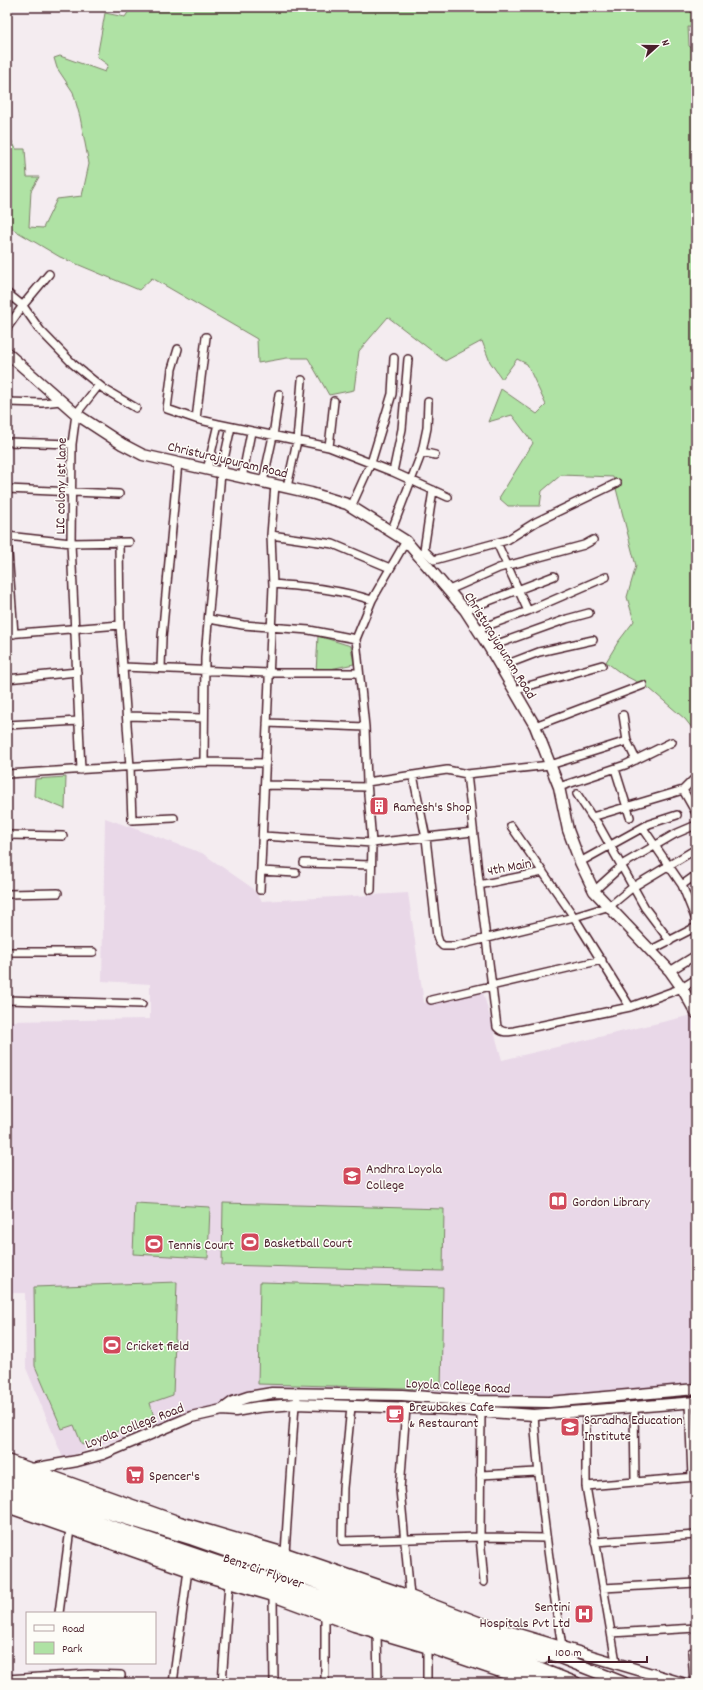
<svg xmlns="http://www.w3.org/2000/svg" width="703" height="1690" font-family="Dekko,sans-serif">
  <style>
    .built { fill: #e9d8e8 }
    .green { fill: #afe2a4; stroke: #7c8068 }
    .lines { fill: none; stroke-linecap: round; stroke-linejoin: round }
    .street-casing { stroke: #4a1f2b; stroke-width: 10 }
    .secondary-casing { stroke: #4a1f2b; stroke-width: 13 }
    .primary-casing { stroke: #4a1f2b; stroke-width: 14 }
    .street { stroke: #fdfcf7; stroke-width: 7 }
    .secondary { stroke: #fdfcf7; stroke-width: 10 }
    .primary { stroke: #fdfcf7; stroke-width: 11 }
    .labels { text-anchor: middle; stroke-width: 3; stroke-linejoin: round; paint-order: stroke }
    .street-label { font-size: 14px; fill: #4a1f2b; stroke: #fdfcf7 }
    .poi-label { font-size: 14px; fill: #4a1f2b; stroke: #fdfcf7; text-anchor: start }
  </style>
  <rect width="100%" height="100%" fill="#f4ecf0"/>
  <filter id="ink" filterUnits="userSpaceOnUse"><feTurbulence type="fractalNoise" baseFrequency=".025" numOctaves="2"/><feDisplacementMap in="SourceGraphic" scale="8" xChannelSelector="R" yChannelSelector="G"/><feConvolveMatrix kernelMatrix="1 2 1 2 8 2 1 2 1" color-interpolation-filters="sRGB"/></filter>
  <g filter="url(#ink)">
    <path class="built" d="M105,818L202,853L251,887L262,901L408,893L424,1003L483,992L502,1060L692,1015L696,1024V1387L544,1396L258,1391L63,1458L26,1368L25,1293H7V1021L150,1019V984L102,981Z"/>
    <path class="green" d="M123,7H696V28L688,27L689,46L696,51V733L685,719L650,689L622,674L606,662L618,642L634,621L627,597L636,566L613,477L561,475L542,491L540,506H508L499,498L533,443L512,415L488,422L501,389L537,414L546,405L527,364L517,359L502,379L490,362L482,341L445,361L388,317L359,351L354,390L329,395L308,358H287L258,363L257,339L152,278L139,290L60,257L11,228L7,218V132L16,149H25L27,177H39L31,191L29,227L43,228L57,199L82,196L89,164L80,117L73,92L57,68L54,58L60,56L105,72L108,65L97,57L105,13L125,17L129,11Z
      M318,636L351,646L354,664L316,672Z
      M66,777L65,809L34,796L35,779Z
      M135,1203L210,1207L208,1258L133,1254Z
      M223,1203L444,1209L443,1271L222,1265Z
      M177,1282L173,1395L150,1403L154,1417L82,1445L74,1425L62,1429L35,1366L34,1287Z
      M260,1282L443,1287L441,1389L258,1384Z"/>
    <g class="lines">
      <defs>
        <path id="street" d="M7,293L23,306L40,330L73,364L104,389L136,408
          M7,328L24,304L49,274
          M178,349L172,369L167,409L196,419L218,424
          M7,402L42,403L61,401
          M196,419L206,337
          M7,442L72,444
          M329,447L334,401
          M422,452L435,455
          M207,470L218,424L329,447L393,472L448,497
          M393,472L402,429L408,359
          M242,478L251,432
          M263,482L273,436L279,394
          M287,487L297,441L302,380
          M7,489L119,494
          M433,490L424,550L434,560L507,540L536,522L617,483
          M351,507L371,463L392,394L394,358
          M391,532L422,452L427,428L428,402
          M271,535L333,544L390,568
          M7,536L71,543L72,444L76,414L99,385
          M7,539L14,634
          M119,542L120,625L130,767L132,820L174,818
          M497,543L528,611
          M273,584C308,587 337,589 372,600
          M449,590L499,568L584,545L593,540
          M465,610L554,576
          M209,619L243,625L309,630L356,639
          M478,629L528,611L606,577
          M7,634L120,625
          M489,647L567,619L589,613
          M123,667L269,673H359
          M500,667L539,652L593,640
          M161,668L162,638L178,462
          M7,679L77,672
          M514,690L602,665
          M623,715L627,741L636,760
          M127,716L204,718
          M267,723L365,727
          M7,725L79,721
          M535,726L643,685
          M204,762L205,657L221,473L231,427
          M615,769L630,817
          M81,770L71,543L129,542
          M7,774L204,762L266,763
          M467,774L480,890L497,1027C502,1033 506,1032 514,1031L630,1007L574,917L511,826
          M413,775L426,838L437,936L439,942L443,946H455L574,917L610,906L633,887L696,849
          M367,782L447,770L467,774L550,765L627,741
          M265,785L367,787
          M559,787L625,765L672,742
          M683,790L696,813
          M577,794L592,817L683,790L696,777
          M592,817L598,824L645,908L670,941
          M643,828L682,885L696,920
          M7,835L63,836
          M263,836L372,843L473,832
          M580,862L649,824L677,815
          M304,863L371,865
          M261,871L296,873
          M479,885L543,872
          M682,885L696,875
          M260,890L273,586L271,535L275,485
          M371,890L372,843L367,782L365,727L356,639L372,600L406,541
          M594,891L625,863L675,834L696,825
          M7,894L58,893
          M651,950L696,927
          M7,952H93
          M670,971L696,955
          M7,1000L142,1004
          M431,1000L602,960
          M630,1007L682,988L696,979
          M689,1403L692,1477
          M351,1407L343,1488L342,1541L480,1537L545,1538
          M634,1407L635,1481
          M406,1408L400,1489L410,1596
          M481,1411L480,1537L484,1582
          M586,1411V1486L616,1662
          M534,1415C539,1493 550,1570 562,1647
          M480,1475L537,1472
          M586,1486L696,1477
          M595,1542L696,1535
          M285,1553L295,1404L297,1400
          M603,1588L696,1583
          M273,1597L274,1683
          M59,1613L70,1529
          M325,1615V1683
          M377,1633L378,1683
          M611,1633L696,1628
          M427,1648V1683
          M692,1652L694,1683
          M7,1679L88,1674L121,1675V1683
          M173,1683L188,1570
          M222,1683L229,1583"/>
        <path id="secondary" d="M7,353L76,414L122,444L143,455L311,493L347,504L406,541L465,610L489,647L535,726L559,787L568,830L580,862L594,891L670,971L682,988L696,1013
          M222,1410L233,1402L248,1397L272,1393L402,1395L478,1401L549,1402L696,1389
          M7,1460L180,1522L285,1553L410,1596L481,1623L682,1683
          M32,1469L77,1461L103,1454L191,1417L222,1410L235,1411L258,1407L295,1404L446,1409L534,1415L696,1402
          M7,1507L201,1575L270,1595L354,1626L439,1651L533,1683"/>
        <path id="primary" d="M7,1469L508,1637L624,1683
          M7,1480L78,1504L192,1539L418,1618L543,1658
          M7,1491L230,1566L512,1658L576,1683
          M7,1499L371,1623L512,1668L543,1677"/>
      </defs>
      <use href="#street" class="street-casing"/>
      <use href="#secondary" class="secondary-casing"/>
      <use href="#primary" class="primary-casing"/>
      <use href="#street" class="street"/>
      <use href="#secondary" class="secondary"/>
      <use href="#primary" class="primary"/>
    </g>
  </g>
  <defs>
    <symbol id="building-square" viewBox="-11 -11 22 22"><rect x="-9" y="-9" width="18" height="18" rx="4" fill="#d1495b" stroke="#fdfcf7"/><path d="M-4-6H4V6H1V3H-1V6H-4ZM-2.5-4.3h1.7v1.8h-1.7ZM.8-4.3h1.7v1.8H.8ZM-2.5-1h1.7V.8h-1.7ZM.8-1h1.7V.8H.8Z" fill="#fff"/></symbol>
    <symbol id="university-square" viewBox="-11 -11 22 22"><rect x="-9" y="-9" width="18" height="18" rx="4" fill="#d1495b" stroke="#fdfcf7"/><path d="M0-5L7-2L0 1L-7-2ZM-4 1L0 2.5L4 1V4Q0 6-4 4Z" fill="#fff"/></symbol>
    <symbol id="library-square" viewBox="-11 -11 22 22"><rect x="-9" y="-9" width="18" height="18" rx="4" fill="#d1495b" stroke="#fdfcf7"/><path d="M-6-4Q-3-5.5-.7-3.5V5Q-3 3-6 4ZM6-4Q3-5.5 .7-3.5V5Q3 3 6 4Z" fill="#fff"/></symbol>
    <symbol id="stadium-square" viewBox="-11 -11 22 22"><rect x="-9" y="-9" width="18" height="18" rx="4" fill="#d1495b" stroke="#fdfcf7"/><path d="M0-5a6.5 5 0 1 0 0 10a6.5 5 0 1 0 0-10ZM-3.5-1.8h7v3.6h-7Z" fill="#fff"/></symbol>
    <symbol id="cafe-square" viewBox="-11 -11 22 22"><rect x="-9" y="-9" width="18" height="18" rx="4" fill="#d1495b" stroke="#fdfcf7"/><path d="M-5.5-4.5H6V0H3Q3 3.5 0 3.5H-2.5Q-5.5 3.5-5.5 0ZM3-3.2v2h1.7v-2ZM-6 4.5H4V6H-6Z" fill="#fff"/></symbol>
    <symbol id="supermarket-square" viewBox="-11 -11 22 22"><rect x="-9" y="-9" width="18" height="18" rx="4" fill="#d1495b" stroke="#fdfcf7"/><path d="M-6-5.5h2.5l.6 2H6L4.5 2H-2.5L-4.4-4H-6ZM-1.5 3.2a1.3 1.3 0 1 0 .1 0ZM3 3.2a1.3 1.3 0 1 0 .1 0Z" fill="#fff"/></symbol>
    <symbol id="hospital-square" viewBox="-11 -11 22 22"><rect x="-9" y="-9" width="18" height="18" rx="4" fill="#d1495b" stroke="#fdfcf7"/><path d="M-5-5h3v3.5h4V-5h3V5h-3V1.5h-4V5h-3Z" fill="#fff"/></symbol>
  </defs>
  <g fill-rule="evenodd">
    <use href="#building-square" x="368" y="795" width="22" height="22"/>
    <use href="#university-square" x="341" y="1165" width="22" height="22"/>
    <use href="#library-square" x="547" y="1190" width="22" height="22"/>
    <use href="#stadium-square" x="239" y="1231" width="22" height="22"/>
    <use href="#stadium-square" x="143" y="1233" width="22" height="22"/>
    <use href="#stadium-square" x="101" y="1334" width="22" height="22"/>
    <use href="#cafe-square" x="384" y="1403" width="22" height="22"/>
    <use href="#university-square" x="559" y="1416" width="22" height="22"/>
    <use href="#supermarket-square" x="124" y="1464" width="22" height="22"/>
    <use href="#hospital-square" x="573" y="1603" width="22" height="22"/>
  </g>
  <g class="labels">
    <g class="street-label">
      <text transform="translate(228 459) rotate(13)" y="5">Christurajupuram Road</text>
      <text transform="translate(60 486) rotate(-89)" y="5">LIC colony 1st lane</text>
      <text transform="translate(501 645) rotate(58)" y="5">Christurajupuram Road</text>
      <text transform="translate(509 866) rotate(-11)" y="5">4th Main</text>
      <text transform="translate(458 1385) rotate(3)" y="5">Loyola College Road</text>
      <text transform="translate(134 1425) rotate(-21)" y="5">Loyola College Road</text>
      <text transform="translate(264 1570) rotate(19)" y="5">Benz Cir Flyover</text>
    </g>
    <g class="poi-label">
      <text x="393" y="811">Ramesh's Shop</text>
      <text x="366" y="1173">Andhra Loyola<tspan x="366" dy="16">College</tspan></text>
      <text x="572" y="1206">Gordon Library</text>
      <text x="264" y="1247">Basketball Court</text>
      <text x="168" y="1249">Tennis Court</text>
      <text x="126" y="1350">Cricket field</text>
      <text x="409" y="1411">Brewbakes Cafe<tspan x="409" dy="16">&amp; Restaurant</tspan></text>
      <text x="584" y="1424">Saradha Education<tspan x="584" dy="16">Institute</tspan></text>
      <text x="149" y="1480">Spencer's</text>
      <text x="570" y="1611" text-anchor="end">Sentini<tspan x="570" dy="16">Hospitals Pvt Ltd</tspan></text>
    </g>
  </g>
  <rect width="703" height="1690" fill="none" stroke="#fdfcf7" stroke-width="24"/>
  <rect x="12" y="12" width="679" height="1666" fill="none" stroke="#4a1f2b" stroke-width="1.5" filter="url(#ink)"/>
  <rect x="26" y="1612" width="130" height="52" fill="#fdfcf7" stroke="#b5a4a5"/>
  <rect x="34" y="1625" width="20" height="6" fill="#fdfcf7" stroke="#b5a4a5"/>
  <text x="62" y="1632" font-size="12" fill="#4a1f2b">Road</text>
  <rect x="34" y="1642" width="20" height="12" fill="#afe2a4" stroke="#b5a4a5"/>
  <text x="62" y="1652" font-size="12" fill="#4a1f2b">Park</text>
  <g transform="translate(657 46) rotate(69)" stroke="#fdfcf7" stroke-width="3" paint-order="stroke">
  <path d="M0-3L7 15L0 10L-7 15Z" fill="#4a1f2b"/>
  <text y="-6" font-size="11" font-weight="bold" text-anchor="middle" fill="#4a1f2b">N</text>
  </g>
  <path d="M549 1656v6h98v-6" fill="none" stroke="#4a1f2b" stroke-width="2"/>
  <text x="555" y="1656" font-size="12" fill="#4a1f2b" stroke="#fdfcf7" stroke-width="3" paint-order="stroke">100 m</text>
</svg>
